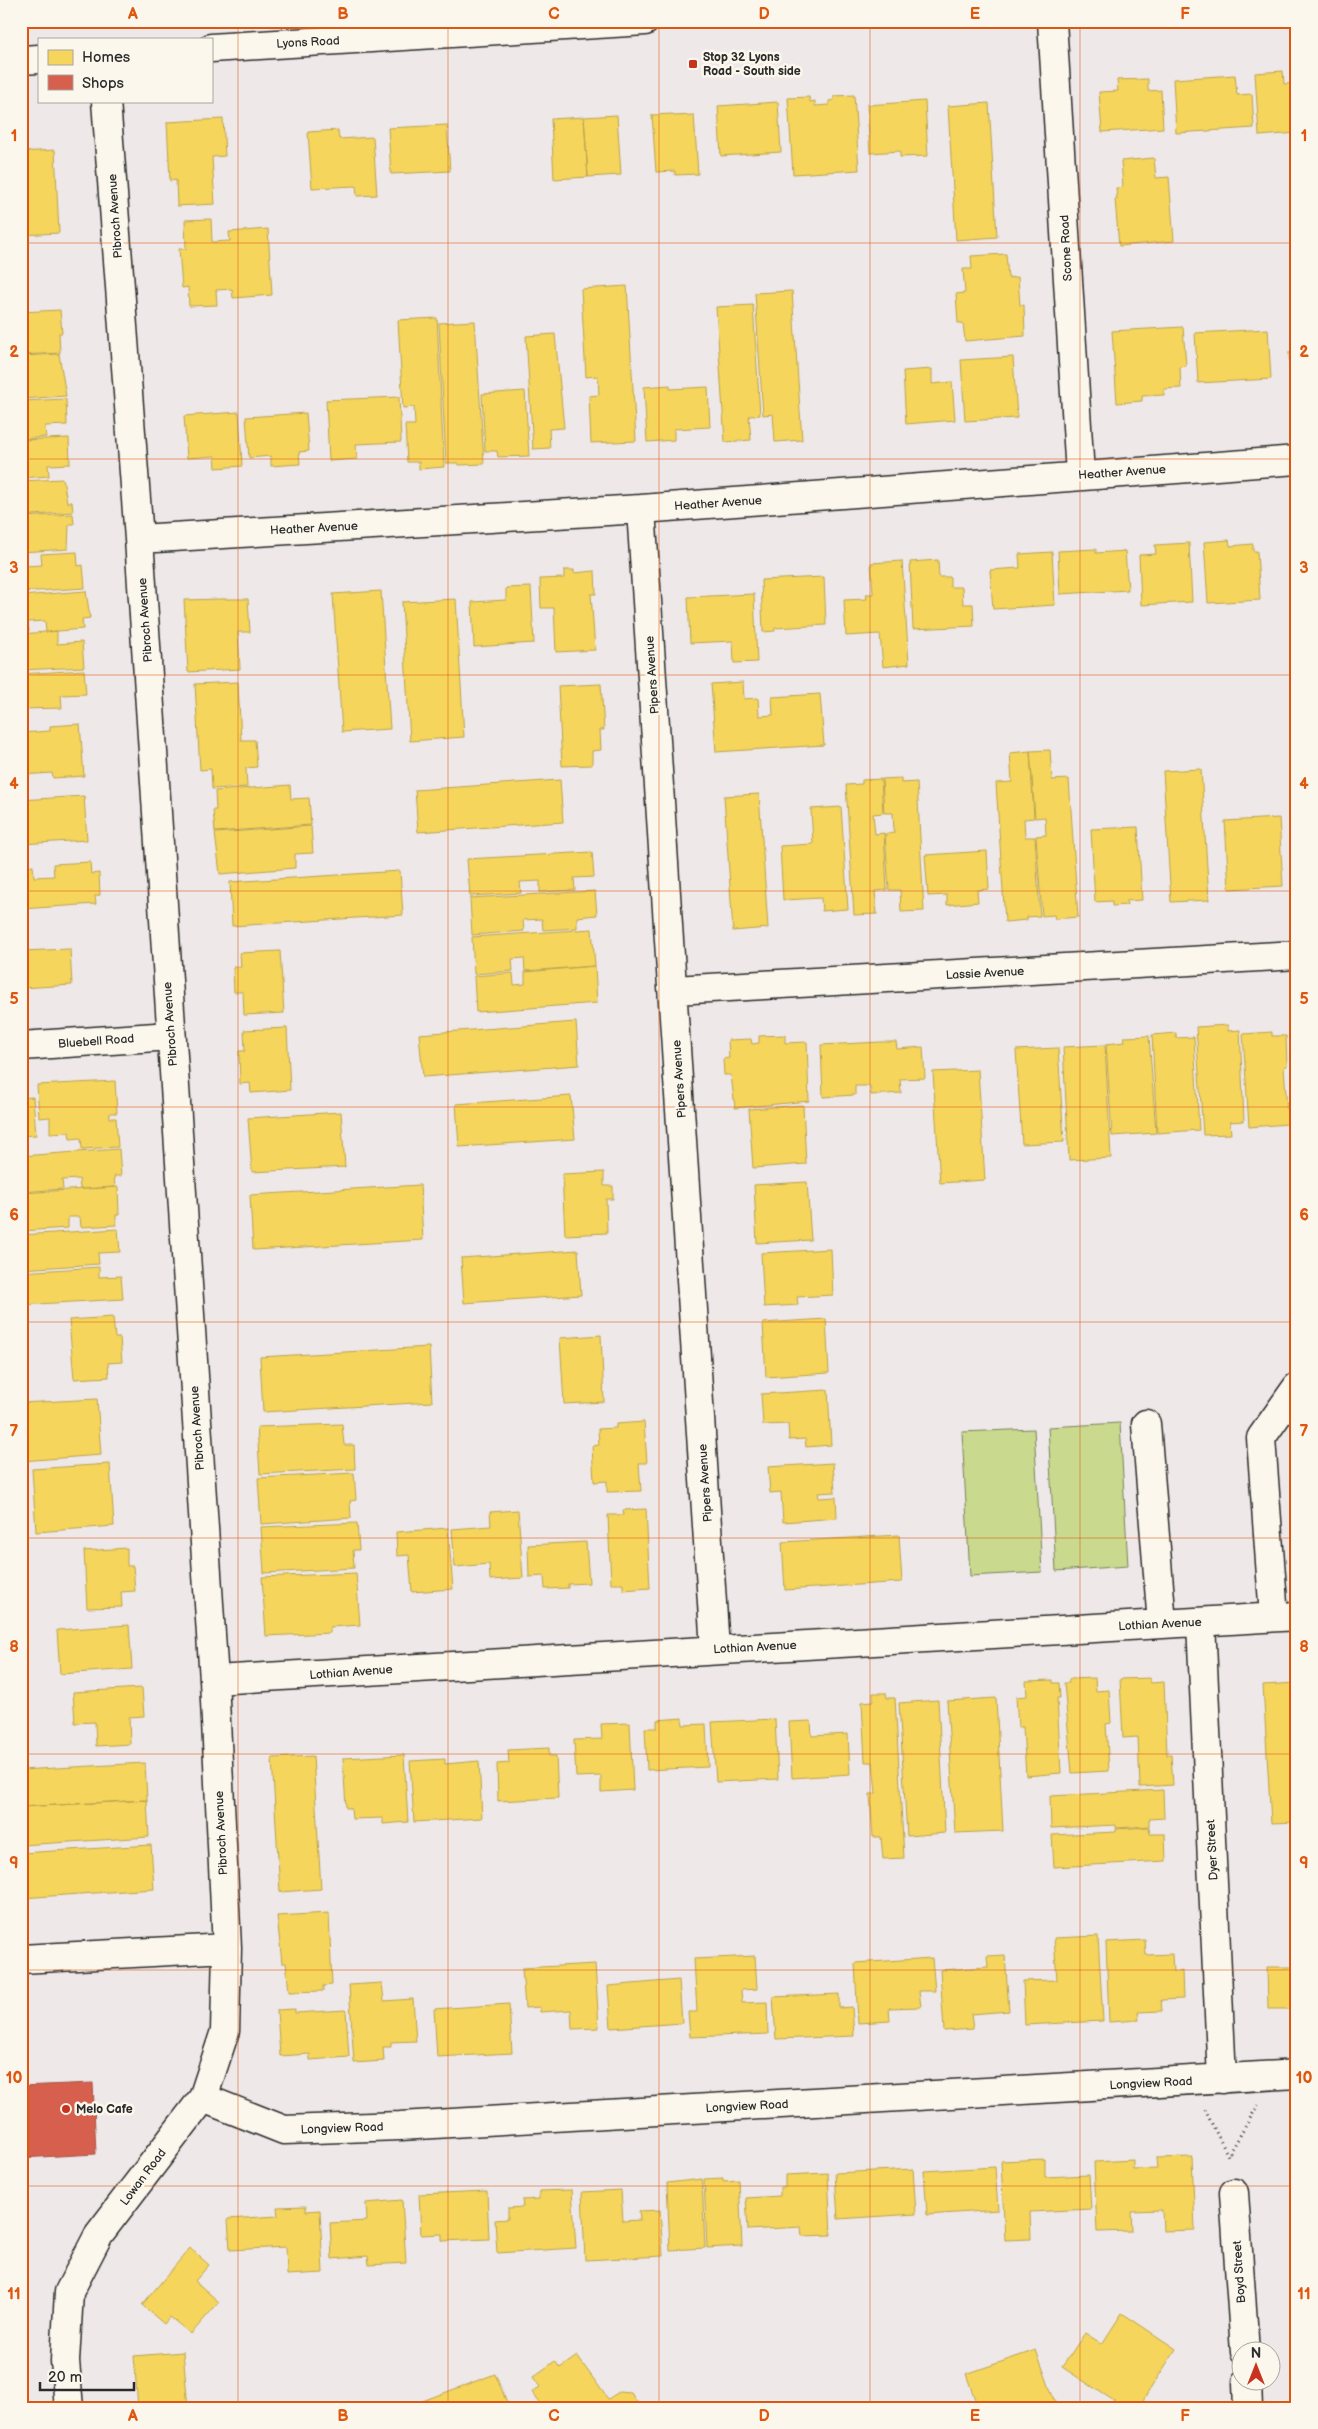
<svg xmlns="http://www.w3.org/2000/svg" width="1318" height="2429" font-family="'Balsamiq Sans',sans-serif">
  <style>
    .green { fill: #c9d98d; stroke: #7a825c }
    .homes { fill: #f6d55c; stroke: #b9a24d }
    .shops { fill: #d6604d; stroke: #a35043 }
    .lines { fill: none; stroke-linecap: round; stroke-linejoin: round }
    .minor-casing { stroke: #2b2b2b; stroke-width: 31 }
    .path { stroke: #2b2b2b; stroke-width: 3; stroke-dasharray: 1 4; stroke-linecap: butt }
    .minor { stroke: #fbf7ec; stroke-width: 28 }
    .grid { fill: none; stroke: #df570e; stroke-width: 1; stroke-opacity: 0.55 }
    .poi-dot { fill: #c8321e; stroke: #fbf7ec; stroke-width: 2 }
    .labels { text-anchor: middle; stroke-width: 5; stroke-linejoin: round; paint-order: stroke }
    .street-label { font-size: 12px; fill: #2b2b2b; stroke: #fbf7ec }
    .poi-label { font-size: 12px; font-weight: bold; fill: #2b2b2b; stroke: #fbf7ec; text-anchor: start }
    .neatline { fill: none; stroke: #df570e; stroke-width: 2 }
    .grid-label { font-size: 16px; text-anchor: middle; font-weight: bold; fill: #df570e }
  </style>
  <rect width="100%" height="100%" fill="#eee8e9"/>
  <filter id="ink" filterUnits="userSpaceOnUse"><feTurbulence type="fractalNoise" baseFrequency=".02" numOctaves="2"/><feDisplacementMap in="SourceGraphic" scale="10" xChannelSelector="R" yChannelSelector="G"/><feConvolveMatrix kernelMatrix="1 2 1 2 8 2 1 2 1" color-interpolation-filters="sRGB"/></filter>
  <g filter="url(#ink)">
    <path class="green" d="M1120,1423L1128,1566L1056,1571L1048,1427Z
      M1034,1429L1042,1572L970,1576L962,1432Z"/>
    <path class="homes" d="M1283,71L1284,84L1297,83V133L1259,136L1255,73Z
      M1235,75L1237,95L1252,94L1254,128L1176,133L1173,79Z
      M1148,79V91L1161,90L1163,128L1102,132L1099,92L1118,91L1117,80Z
      M854,95L859,170L793,174L788,98L809,97L810,102L815,101V106L829,105V101L834,100V96Z
      M925,101L928,156L900,157V151L870,153L867,105Z
      M778,102L781,152L721,156L718,106Z
      M989,103L997,237L956,240L948,106Z
      M673,114L674,116L694,115L698,174L675,175V171L656,172L652,115Z
      M617,115L621,175L588,177L584,117Z
      M584,117L588,177L554,179L551,119Z
      M223,119L225,156L212,157L215,204L177,206L176,180L170,181L167,122Z
      M447,125L450,171L391,174L388,128Z
      M338,130L339,139L373,137L377,195L357,196L356,186L312,188L308,132Z
      M55,150L59,233L21,235V152Z
      M1154,158L1156,178L1169,177L1174,241L1119,246L1115,199H1117L1116,188L1123,187L1121,161Z
      M211,219L212,242L230,241L229,232L268,229L272,295L233,298L232,289L216,290L217,305L189,306L188,287L182,288L179,249H186L185,220Z
      M1006,254L1008,278L1018,277L1020,305H1024L1025,336L965,341L963,323H958L956,294L965,293L963,269H972L971,256Z
      M627,286L636,441L591,443L589,396L599,395L598,376L586,377L581,289Z
      M792,291L802,440L775,442L773,414L763,415L755,293Z
      M753,305L760,415L749,416L751,440L725,442L716,307Z
      M60,310L62,333H59L60,353L21,355V312Z
      M437,318L444,467L419,469V462H407L405,425H415L414,407L403,408L398,320Z
      M475,321L484,464L459,465L458,463H446L439,323Z
      M1183,327L1186,366L1180,367L1181,388L1164,389V395L1142,396V401L1117,403L1112,331Z
      M1268,329L1271,379L1198,383L1195,333Z
      M555,334L564,428L549,429L550,448L533,449L526,336Z
      M1289,352H1297V393H1291Z
      M59,354L66,396L21,399V356Z
      M1013,357L1017,418L965,421L961,360Z
      M932,369V384L952,382L955,420L906,424L903,371Z
      M670,385V389L708,387L710,427L674,429V440L647,442L644,387Z
      M525,391L529,456L498,457L497,451H485L482,394Z
      M399,397L401,442L356,444L357,459L329,461L326,400Z
      M66,399L67,425L45,426L46,437L21,439V401Z
      M239,412L242,466L216,468L215,456L187,458L184,416Z
      M306,413L309,451L299,452L300,464L271,466V456L249,458L246,417Z
      M69,438L70,464L48,465L49,476L21,478V440Z
      M63,479L67,502H72L73,512L21,516V481Z
      M73,514L74,524H69L68,549L21,552V517Z
      M1229,540L1230,546L1253,544V551H1257L1260,600L1208,603L1204,542Z
      M1189,543L1192,602L1141,605L1139,555L1156,554L1155,545Z
      M1096,549V553L1125,551L1128,590L1060,594L1058,551Z
      M77,552L78,566L83,565L85,588L21,592V557H23L24,566L42,565L41,554Z
      M1052,552L1055,605L993,609L990,570L1020,568L1019,554Z
      M938,560L939,577H950V587H962L963,604H973L974,626L913,629L910,562Z
      M902,561L909,664L883,667L880,634L846,636L844,600L867,599L866,594H873L871,563Z
      M564,570H574V573L595,571L596,594H591L595,650L556,652L554,608H541L540,579L564,578Z
      M824,577L826,625L775,628V631L763,632L761,580Z
      M531,587L534,643L474,647L472,602L506,600V588Z
      M86,591L90,618L82,619L83,629L46,632L45,621L28,622L29,631L21,632V596Z
      M381,591L390,729L342,732L333,594Z
      M754,594L757,662L734,663L733,641L690,643L688,597Z
      M222,599H248L250,632H238L240,669L188,672L184,600Z
      M456,599L464,737L410,741L402,602Z
      M57,631V644L82,642L84,667L21,670L22,634Z
      M84,670L86,694L61,695L62,708L21,709V674Z
      M238,682L241,740H255L257,767L246,768L247,787L212,789L211,769L200,770L195,684Z
      M743,682L744,699L758,698L759,716L773,715L772,697L820,694L824,745L716,752L711,684Z
      M601,684L604,730H600L601,750L592,751V765L562,766L558,686Z
      M80,724L84,776L53,778L52,773L21,775V733L50,731V726Z
      M1050,750L1052,780L1069,779L1078,917L1055,919L1054,915L1042,916L1036,836L1046,835L1045,817L1035,818L1030,751Z
      M1030,751L1034,818L1024,819L1025,837H1035L1040,916L1027,917V920L1005,922L996,783L1012,782L1010,753Z
      M1201,769L1209,900L1171,902L1163,771Z
      M901,778V783L917,782L924,911L901,912L900,890H889L885,834L894,833L893,813H884L882,779Z
      M881,779L883,813L873,814L875,834L884,833L887,890L875,891L877,914L854,915L846,785L862,784V780Z
      M560,780L563,822L418,832L415,790Z
      M290,785L291,799L309,798L311,825L215,832L213,810H216L215,791Z
      M759,794L768,928L733,931L724,796Z
      M84,796L87,840L21,844V800Z
      M841,807L848,909L822,911L821,898L783,900L780,846L813,844L811,809Z
      M1279,818L1283,886L1229,889L1225,821Z
      M311,826L313,853L295,854V868L220,874L215,833Z
      M1138,827L1142,900L1126,901L1127,905L1112,906V901L1095,902L1091,829Z
      M987,851L989,889L977,890L978,902L947,905V895L928,896L925,855Z
      M592,852L594,877L574,878L575,890L540,892V881L520,882L521,893L470,896L467,859Z
      M90,862L91,874L99,873L100,895L95,896L96,904L21,909V867L33,866L34,877L54,876L53,864Z
      M400,871L403,915L232,926L230,882Z
      M595,891L597,915L577,917V928L543,930L542,919L523,920L524,931L472,935L470,898Z
      M592,929L595,966L525,971L524,958L512,959L513,971L474,974L472,937Z
      M70,949L72,985L21,988V951Z
      M280,951L284,1013L244,1015L243,992H234L233,967H241L240,953Z
      M595,966L597,1003L476,1012L474,976L513,973L514,985L525,984V972Z
      M576,1022L579,1065L423,1077L419,1034Z
      M1228,1025V1031L1240,1030L1244,1121L1230,1122L1231,1134L1203,1135L1196,1027Z
      M287,1028L290,1090L251,1093L250,1083L240,1084L239,1051H245L244,1030Z
      M1272,1032V1036H1286L1287,1066L1284,1067L1288,1124L1249,1127L1243,1034Z
      M1176,1033V1038L1194,1037L1199,1130L1157,1133L1152,1035Z
      M1290,1034H1297V1082H1293Z
      M785,1035V1043L807,1042L809,1101L735,1108L731,1075H724L723,1059L729,1058L728,1040L751,1039L752,1044L759,1043V1036Z
      M1149,1036L1156,1133L1112,1136L1106,1044L1125,1042L1124,1037Z
      M881,1042H896L897,1049L923,1047L925,1078L900,1079L901,1093L871,1095L870,1086H855V1095L823,1097L821,1045Z
      M1105,1045L1111,1158L1069,1160L1063,1047Z
      M1058,1048L1064,1142L1022,1144L1016,1050Z
      M978,1070L985,1180L940,1183L933,1072Z
      M115,1081L117,1113H110V1118H116L118,1147L82,1149L81,1138L70,1139L69,1132L50,1133V1117L39,1118L37,1085Z
      M571,1096L575,1139L459,1147L456,1104Z
      M33,1097L36,1135L21,1136V1098Z
      M803,1105L806,1164L753,1168L749,1109Z
      M341,1112L345,1167L252,1172L248,1118Z
      M119,1149L121,1176H114L115,1187L80,1189L79,1179L62,1180L63,1189L21,1192V1156Z
      M604,1172V1186H613V1199H606L607,1233L565,1235L562,1174Z
      M807,1182L811,1240L757,1243L754,1185Z
      M420,1185L423,1240L253,1250L250,1195Z
      M118,1187L119,1215H116V1225L81,1227L80,1217H68V1228L21,1231V1193Z
      M118,1229L120,1252L98,1253L99,1264L21,1269V1235Z
      M831,1249L833,1295L797,1297L798,1305L764,1307L761,1253Z
      M578,1250L581,1295L464,1303L461,1258Z
      M99,1267V1277L121,1276L123,1299L21,1305V1272Z
      M113,1317L115,1338H120L122,1362L108,1363L109,1377L74,1379L69,1320Z
      M826,1319L829,1373L766,1377L763,1323Z
      M601,1335L604,1402L564,1404L560,1338Z
      M429,1347L432,1402L263,1412L260,1357Z
      M828,1390L831,1445L806,1447L805,1439L789,1440L788,1424L763,1425L761,1394Z
      M97,1399L101,1455L21,1461V1403Z
      M644,1422L647,1463H639L641,1491L607,1492V1481L594,1482L592,1446L599,1445L598,1429L616,1428V1424Z
      M342,1424L344,1445H354L355,1469L260,1474L257,1427Z
      M833,1463L835,1492L818,1493L819,1498L836,1497L837,1518L783,1522L781,1492L770,1493L768,1467Z
      M110,1464L114,1526L36,1532L32,1469Z
      M354,1473L356,1500L350,1501L351,1518L261,1524L258,1478Z
      M646,1509L650,1588L623,1590V1584H611L608,1515H624L623,1510Z
      M518,1510L523,1578L490,1580L489,1564L455,1567L452,1529L491,1526L490,1512Z
      M357,1523L359,1550H353L354,1568L264,1573L261,1527Z
      M448,1528L453,1589L412,1592L409,1555L397,1556L396,1532Z
      M899,1535L902,1582L785,1590L782,1542Z
      M586,1542L589,1583L568,1584V1588L545,1589L544,1576L529,1577L528,1545Z
      M127,1548V1566H133L135,1591L121,1592L122,1607L87,1608L84,1551Z
      M356,1573L360,1625L330,1627V1633L266,1636L262,1577Z
      M129,1625L132,1669L60,1674L57,1630Z
      M1095,1678L1096,1691L1109,1690L1111,1723L1106,1724L1109,1771L1072,1773L1064,1683H1069V1679Z
      M1150,1678V1683L1164,1682L1167,1755H1171L1173,1785L1140,1787L1138,1737L1123,1738L1120,1679Z
      M1053,1680V1683H1059L1060,1698H1057L1061,1773L1026,1776L1023,1727H1018L1016,1697L1027,1696L1026,1681Z
      M1297,1683V1822L1271,1823L1263,1685Z
      M142,1688L144,1716L129,1717L130,1744L96,1746L95,1722L75,1723L73,1692Z
      M873,1693H886L887,1698H895L904,1858L883,1859L881,1837H873L870,1794H876L873,1762H865L862,1702L873,1701Z
      M996,1698L1003,1831L955,1833L947,1701Z
      M938,1700L945,1833L907,1836L899,1703Z
      M682,1718L683,1725L706,1724L708,1767L647,1770L645,1728H657V1720Z
      M775,1719L778,1779L716,1782L712,1722Z
      M811,1721L812,1736L848,1734L850,1774L792,1778L789,1722Z
      M630,1723L633,1790L601,1792V1776L576,1777L574,1740L602,1739L601,1724Z
      M549,1748V1756H556L558,1798L498,1801L497,1764L509,1763L508,1750Z
      M404,1755L408,1822L383,1824V1818L352,1819L351,1808H346L343,1758Z
      M313,1756L321,1889L280,1892L272,1758Z
      M445,1759V1764L479,1761L482,1818L414,1822L410,1761Z
      M145,1763L147,1800L21,1807V1770Z
      M1163,1790L1164,1818L1149,1819V1826L1116,1828V1825L1051,1828L1050,1796Z
      M147,1800L149,1837L21,1845V1807Z
      M1149,1827L1150,1834H1165L1166,1861L1054,1867L1052,1835L1116,1832V1829Z
      M151,1845L154,1889L21,1898V1853Z
      M329,1913L332,1985L323,1986V1991L289,1992L286,1963H282L277,1916Z
      M1098,1936L1103,2021L1025,2025L1023,1981L1057,1980L1054,1938Z
      M1145,1940L1146,1955L1172,1954L1173,1972L1182,1971L1183,1999L1161,2000L1162,2011L1138,2012L1139,2020L1109,2022L1106,1942Z
      M1005,1955L1009,2011L971,2014L973,2029L944,2031L940,1970L988,1967L987,1956Z
      M755,1956L757,1989L741,1990L742,2003L767,2002L768,2034L690,2037L688,2012H697L694,1959Z
      M932,1958L935,1991H919L921,2007L889,2008L890,2021L858,2023L855,1963Z
      M595,1964L599,2028L572,2029L571,2010L540,2012V2007L525,2008L522,1968Z
      M1267,1967H1297V2011L1295,2009H1268Z
      M679,1980L682,2023L611,2028L608,1986Z
      M382,1983L384,2001L413,1999L416,2041L391,2042V2047H383L384,2061L354,2063L349,1985Z
      M839,1994V2008L852,2007L854,2036L776,2039L773,1997Z
      M509,2004L512,2053L437,2057L434,2009Z
      M295,2009V2013L346,2010L349,2057L310,2060V2054L280,2056L277,2010Z
      M1192,2157L1195,2230L1163,2231L1162,2210L1131,2211L1132,2231L1097,2232L1094,2162L1133,2160V2169L1157,2168L1156,2158Z
      M1045,2159V2177L1089,2175L1091,2209L1030,2212L1031,2239L1005,2240L1001,2161Z
      M995,2167L998,2210L927,2215L924,2171Z
      M913,2169L916,2214L838,2219L835,2173Z
      M828,2173L831,2235L802,2236L801,2227L748,2230L746,2198L780,2196V2187H785V2175Z
      M723,2178V2181L739,2180L742,2246L707,2248L704,2179Z
      M702,2179L705,2248L670,2250L667,2183Z
      M572,2190L576,2248L497,2253L495,2220L508,2219V2208L523,2207L522,2200L539,2199V2191Z
      M621,2190L623,2221L640,2220L639,2211L660,2210L663,2256L585,2260L582,2192Z
      M487,2191L489,2239L442,2241V2234L421,2235L419,2194Z
      M402,2200L406,2263L369,2265L368,2256L332,2259L330,2223L367,2221L366,2203Z
      M306,2206V2211L320,2210L323,2273L287,2275L286,2247L230,2250L228,2219L278,2216L277,2207Z
      M190,2248L209,2265L195,2281L219,2302L191,2334L170,2317L164,2324L142,2305Z
      M1122,2313L1176,2349L1138,2408H1125L1062,2367L1085,2333L1102,2344Z
      M1036,2350L1057,2408H978L966,2374Z
      M183,2352L188,2408H138L134,2356Z
      M577,2356L608,2399L619,2392L631,2393L641,2408H543L532,2392L540,2387L533,2377L555,2361L560,2368Z
      M495,2374L509,2408L409,2406Z
      M961,2403L963,2408H949Z"/>
    <path class="shops" d="M93,2083L96,2154L21,2158V2086Z"/>
    <g class="lines">
      <defs>
        <path id="minor" d="M1052,21L1080,475
          M211,48L645,21
          M21,60L39,59
          M641,509L715,1649
          M139,539L641,509L1297,460
          M674,990L1297,955
          M21,1046L171,1036
          M1146,1424L1162,1624
          M1274,1617L1261,1438L1297,1387
          M1201,1622L1222,2079
          M214,1680L1297,1616
          M21,1959L227,1948
          M203,2098L284,2130L400,2126L1297,2074
          M1234,2193L1245,2352
          M1247,2382L1248,2408
          M69,2408L65,2361L69,2292L99,2234L203,2098L225,2031L227,1948L214,1680L139,539L106,101"/>
      </defs>
      <use href="#minor" class="minor-casing"/>
      <path class="path" d="M1205,2110L1228,2156L1258,2105"/>
      <use href="#minor" class="minor"/>
    </g>
  </g>
  <path class="grid" d="M238,21V2408M448,21V2408M659,21V2408M870,21V2408M1080,21V2408M21,243H1297M21,459H1297M21,675H1297M21,891H1297M21,1107H1297M21,1322H1297M21,1538H1297M21,1754H1297M21,1970H1297M21,2186H1297"/>
  <g class="poi-dot">
    <rect x="688" y="59" width="10" height="10" rx="2.5"/>
    <circle cx="66" cy="2109" r="5"/>
  </g>
  <g class="labels">
    <g class="street-label">
      <text transform="translate(308 42) rotate(-3)" y="4">Lyons Road</text>
      <text transform="translate(115 216) rotate(-94)" y="4">Pibroch Avenue</text>
      <text transform="translate(1066 248) rotate(-93)" y="4">Scone Road</text>
      <text transform="translate(1122 472) rotate(-4)" y="4">Heather Avenue</text>
      <text transform="translate(718 503) rotate(-4)" y="4">Heather Avenue</text>
      <text transform="translate(314 528) rotate(-3)" y="4">Heather Avenue</text>
      <text transform="translate(145 620) rotate(-94)" y="4">Pibroch Avenue</text>
      <text transform="translate(652 675) rotate(-94)" y="4">Pipers Avenue</text>
      <text transform="translate(985 973) rotate(-3)" y="4">Lassie Avenue</text>
      <text transform="translate(170 1024) rotate(-94)" y="4">Pibroch Avenue</text>
      <text transform="translate(96 1041) rotate(-4)" y="4">Bluebell Road</text>
      <text transform="translate(679 1079) rotate(-94)" y="4">Pipers Avenue</text>
      <text transform="translate(197 1428) rotate(-94)" y="4">Pibroch Avenue</text>
      <text transform="translate(705 1483) rotate(-94)" y="4">Pipers Avenue</text>
      <text transform="translate(1160 1624) rotate(-3)" y="4">Lothian Avenue</text>
      <text transform="translate(755 1647) rotate(-3)" y="4">Lothian Avenue</text>
      <text transform="translate(351 1672) rotate(-4)" y="4">Lothian Avenue</text>
      <text transform="translate(221 1833) rotate(-93)" y="4">Pibroch Avenue</text>
      <text transform="translate(1212 1850) rotate(-93)" y="4">Dyer Street</text>
      <text transform="translate(1151 2083) rotate(-3)" y="4">Longview Road</text>
      <text transform="translate(747 2106) rotate(-3)" y="4">Longview Road</text>
      <text transform="translate(342 2128) rotate(-2)" y="4">Longview Road</text>
      <text transform="translate(143 2177) rotate(-53)" y="4">Lowan Road</text>
      <text transform="translate(1239 2272) rotate(-94)" y="4">Boyd Street</text>
    </g>
    <g class="poi-label">
      <text x="703" y="61">Stop 32 Lyons<tspan x="703" dy="14">Road - South side</tspan></text>
      <text x="76" y="2113">Melo Cafe</text>
    </g>
  </g>
  <rect width="1318" height="2429" fill="none" stroke="#fbf7ec" stroke-width="55"/>
  <rect x="38" y="38" width="175" height="65" fill="#fbf7ec" stroke="#a8a59f"/>
  <rect x="48" y="50" width="25" height="15" fill="#f6d55c" stroke="#a8a59f"/>
  <text x="82" y="62" font-size="15" fill="#2b2b2b">Homes</text>
  <rect x="48" y="75" width="25" height="15" fill="#d6604d" stroke="#a8a59f"/>
  <text x="82" y="88" font-size="15" fill="#2b2b2b">Shops</text>
  <g transform="translate(1256 2366)"><circle r="24" fill="#fbf7ec" stroke="#a8a59f"/>
  <path d="M0-4L9 19L0 12L-9 19Z" fill="#c8321e"/>
  <text y="-8" font-size="14" font-weight="bold" text-anchor="middle" fill="#2b2b2b">N</text>
  </g>
  <path d="M40 2382v8h94v-8" fill="none" stroke="#2b2b2b" stroke-width="2.5"/>
  <text x="48" y="2382" font-size="15" fill="#2b2b2b" stroke="#fbf7ec" stroke-width="4" paint-order="stroke">20 m</text>
  <rect x="28" y="28" width="1262" height="2374" class="neatline"/>
  <g class="grid-label">
    <text x="133" y="19">A</text>
    <text x="343" y="19">B</text>
    <text x="554" y="19">C</text>
    <text x="764" y="19">D</text>
    <text x="975" y="19">E</text>
    <text x="1185" y="19">F</text>
    <text x="14" y="141">1</text>
    <text x="1304" y="141">1</text>
    <text x="14" y="357">2</text>
    <text x="1304" y="357">2</text>
    <text x="14" y="573">3</text>
    <text x="1304" y="573">3</text>
    <text x="14" y="789">4</text>
    <text x="1304" y="789">4</text>
    <text x="14" y="1004">5</text>
    <text x="1304" y="1004">5</text>
    <text x="14" y="1220">6</text>
    <text x="1304" y="1220">6</text>
    <text x="14" y="1436">7</text>
    <text x="1304" y="1436">7</text>
    <text x="14" y="1652">8</text>
    <text x="1304" y="1652">8</text>
    <text x="14" y="1868">9</text>
    <text x="1304" y="1868">9</text>
    <text x="14" y="2083">10</text>
    <text x="1304" y="2083">10</text>
    <text x="14" y="2299">11</text>
    <text x="1304" y="2299">11</text>
    <text x="133" y="2421">A</text>
    <text x="343" y="2421">B</text>
    <text x="554" y="2421">C</text>
    <text x="764" y="2421">D</text>
    <text x="975" y="2421">E</text>
    <text x="1185" y="2421">F</text>
  </g>
</svg>
